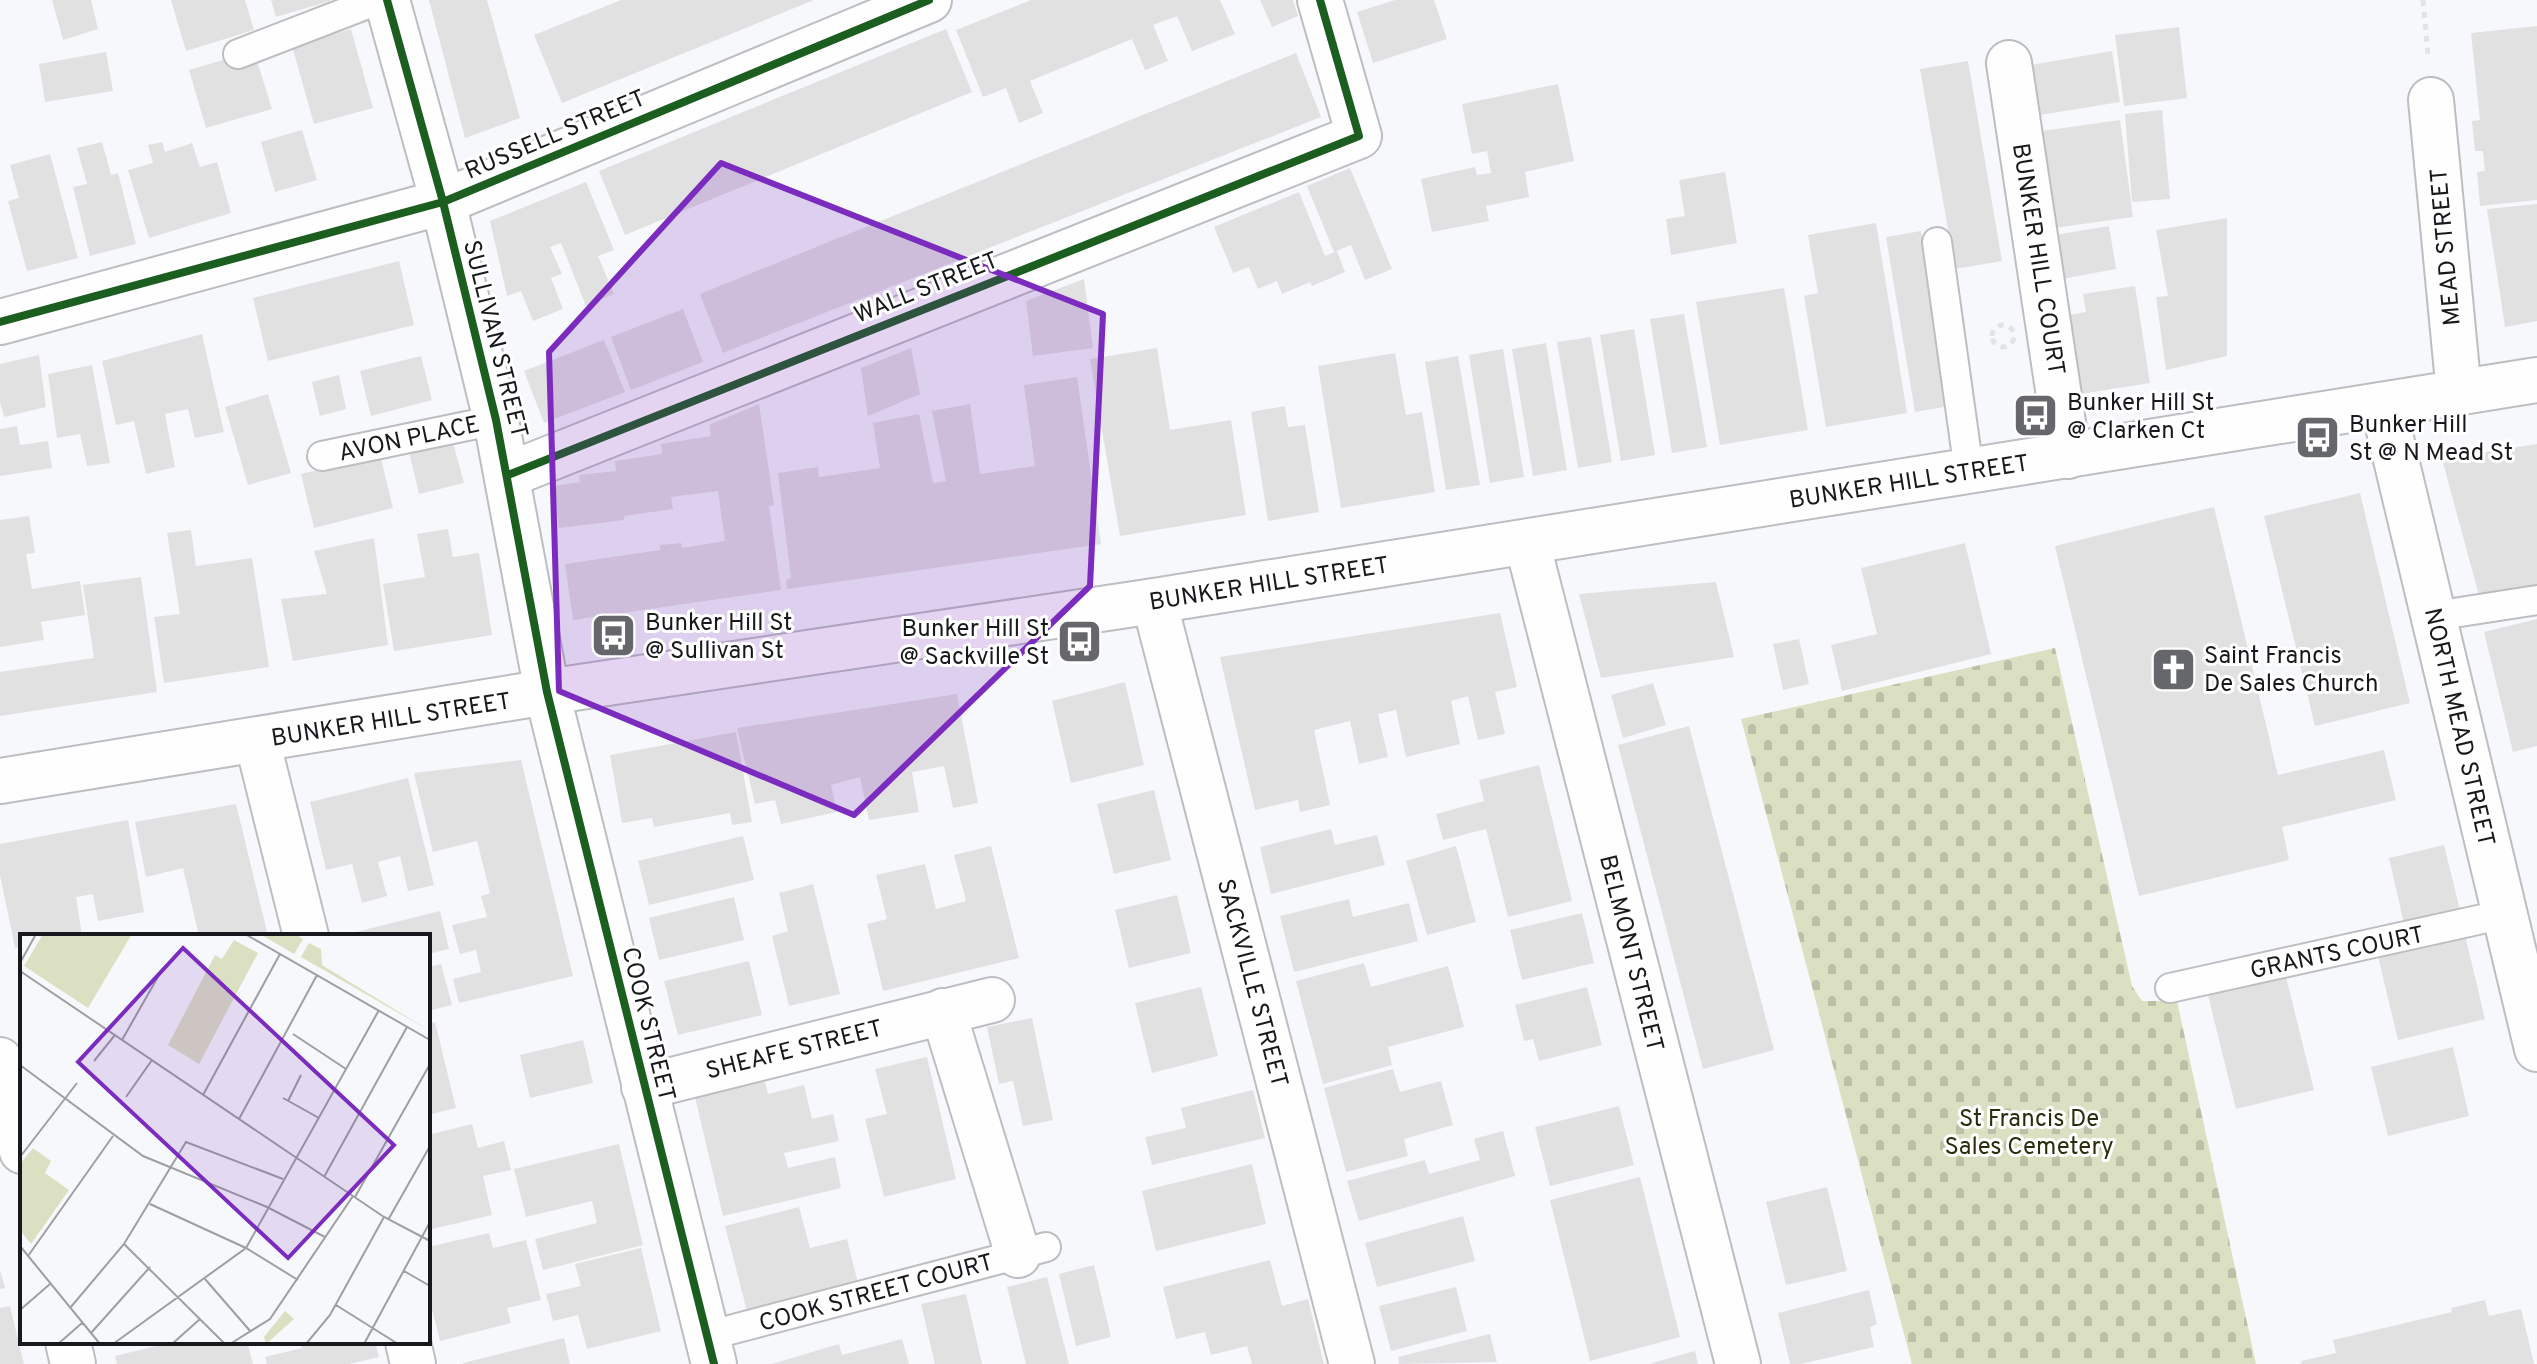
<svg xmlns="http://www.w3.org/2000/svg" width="2537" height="1364" font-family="Overpass,sans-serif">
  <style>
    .cemetery { fill: url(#cemetery-stones) }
    .building { fill: #e2e1e2 }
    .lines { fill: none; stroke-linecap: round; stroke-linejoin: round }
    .lane-casing { stroke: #bcbec1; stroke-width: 32 }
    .street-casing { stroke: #bcbec1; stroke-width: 48 }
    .secondary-casing { stroke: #bcbec1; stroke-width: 48 }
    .path { stroke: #e2e3e4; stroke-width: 5; stroke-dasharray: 6 6; stroke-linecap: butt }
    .lane { stroke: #fefefe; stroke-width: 28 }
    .street { stroke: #fefefe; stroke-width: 44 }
    .secondary { stroke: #fefefe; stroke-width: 44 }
    .cycleway-casing { stroke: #fff; stroke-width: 13 }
    .cycleway { stroke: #1b5e20; stroke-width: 8 }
    .marked { fill: #7b2cbf; fill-opacity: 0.2; stroke: #7b2cbf; stroke-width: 6; stroke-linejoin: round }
    .labels { text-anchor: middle; stroke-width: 6; stroke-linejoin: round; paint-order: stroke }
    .street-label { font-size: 24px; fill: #18191c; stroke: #fff }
    .poi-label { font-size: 24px; fill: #18191c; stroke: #fff; text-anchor: start }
    .park-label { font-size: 24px; fill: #2a2c0c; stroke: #fff }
    .inset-road { fill: none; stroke: #9d9fa2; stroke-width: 2 }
    .view { fill: #7b2cbf; fill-opacity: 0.15; stroke: #7b2cbf; stroke-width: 4 }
    .inset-edge { fill: none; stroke: #18191c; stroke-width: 4 }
  </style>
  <defs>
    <pattern id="cemetery-stones" width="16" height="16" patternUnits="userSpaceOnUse" patternTransform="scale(2)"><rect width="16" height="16" fill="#dce0c2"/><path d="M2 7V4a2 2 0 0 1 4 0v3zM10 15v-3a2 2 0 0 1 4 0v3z" fill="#bcc0a6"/></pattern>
  </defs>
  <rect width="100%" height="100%" fill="#f6f8fb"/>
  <path class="cemetery" d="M2055,648L2132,986L2142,1001H2177L2256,1364H1912L1741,719Z"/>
  <path class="building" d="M52,0H91L98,29L63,40Z
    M171,0H245L254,30L186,51Z
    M271,0H330V1L276,17Z
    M429,0H487L520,118L465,138Z
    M621,0H814L562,103L534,35Z
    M1031,0H1220L1235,34L1192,51L1177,16L1153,25L1168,61L1145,70L1132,39L1030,81L1043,113L1019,123L1006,88L983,97L956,30Z
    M1260,0H1293L1298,16L1272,27Z
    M1395,0H1434L1447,39L1373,63L1357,12Z
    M2537,26V200L2480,206L2477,172L2485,171L2483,151H2475L2472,121L2480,120L2471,33Z
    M2179,27L2187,98L2124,106L2115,35Z
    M351,29L373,108L314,124L292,46Z
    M946,29L972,92L625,235L599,171Z
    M254,51L272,109L206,128L189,70Z
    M2112,51L2120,102L2040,115L2031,65Z
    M106,52L113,91L45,102L39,64Z
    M1296,53L1321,117L723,353L700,294Z
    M1968,61L2002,261L1955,269L1920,69Z
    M1558,84L1574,161L1525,172L1529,197L1486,206L1489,221L1432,232L1421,179L1475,167L1477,175L1491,173L1487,151L1472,154L1462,104Z
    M2162,110L2170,199L2132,202L2125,114Z
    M2120,120L2133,217L2054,228L2042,131Z
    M302,130L317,180L275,192L261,142Z
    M102,142L111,175L118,173L136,244L90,256L73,187L87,184L77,148Z
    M162,142L165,152L192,143L200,167L217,162L231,213L149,238L128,170L153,163L148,145Z
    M50,154L78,258L27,271L8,201L19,198L10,165Z
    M1350,168L1392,269L1365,280L1351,245L1334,252L1307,186Z
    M1725,172L1737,243L1671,255L1666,219L1685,216L1679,180Z
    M586,182L614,250L598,256L614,294L586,306L561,243L550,247L562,274L551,278L563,309L533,321L521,291L507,296L490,221Z
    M1299,192L1325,256L1337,251L1345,272L1312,286L1310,282L1282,294L1277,281L1258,289L1249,267L1233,273L1214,227Z
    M2537,204V321L2505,327L2487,209Z
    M2227,218V356L2166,370L2156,297L2168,296L2156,230Z
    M1876,223L1907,413L1826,427L1804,296L1818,293L1808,235Z
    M2109,226L2116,269L2062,279L2055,235Z
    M1921,231L1950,406L1915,412L1886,237Z
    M399,261L414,325L268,361L253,298Z
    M1084,279L1093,348L1033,356L1026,301Z
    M2135,286L2150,383L2081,394L2069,315L2086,312L2083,294Z
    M1784,288L1808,430L1720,445L1696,302Z
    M683,309L703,362L631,390L611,337Z
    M1684,314L1707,447L1672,453L1650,319Z
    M1634,329L1655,455L1621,461L1600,335Z
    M202,334L224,432L195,438L188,409L165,414L175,467L146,474L134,421L116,425L102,361Z
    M1591,337L1612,462L1578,468L1557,342Z
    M604,340L625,392L544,423L524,371Z
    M1546,343L1567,470L1533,476L1512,349Z
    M911,348L920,394L868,416L861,368Z
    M1157,348L1170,430L1231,420L1246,515L1120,536L1090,359Z
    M1503,349L1524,477L1490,483L1469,355Z
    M1395,353L1406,415L1422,412L1435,492L1341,508L1318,366Z
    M39,355L46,407L4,417L0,402V364Z
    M421,356L432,400L371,416L360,371Z
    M1458,356L1480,485L1446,490L1425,362Z
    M92,365L110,463L87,466L80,434L57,438L48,374Z
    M339,375L346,409L320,416L312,382Z
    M1077,377L1101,544L787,589L786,580L791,578L778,473L818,467L819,477L880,468L873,423L919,414L933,483L946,481L932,411L970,404L980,474L1035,466L1024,385Z
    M268,394L291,473L248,485L225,407Z
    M759,404L774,505L769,506L781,590L573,620L565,564L660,550V545L681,543L682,548L725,541L718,491L671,497L673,509L624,516V520L559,528L553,486L580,482L579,475L616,471L615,461L662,454L661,444L711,436L709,425Z
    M1285,406L1288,427L1305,425L1319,512L1268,521L1251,412Z
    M17,426L20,445L48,441L52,468L0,476V429Z
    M450,432L464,483L419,494L407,443Z
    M2537,444V589L2481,603L2442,459Z
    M380,455L393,508L314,528L301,474Z
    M2360,493L2410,703L2315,726L2264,516Z
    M2214,507L2278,775L2384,750L2396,800L2282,827L2289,860L2139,896L2055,546Z
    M29,516L35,553L26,554L32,589L80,581L85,615L41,622L44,640L0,647V520Z
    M448,529L453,557L479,553L492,635L394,651L383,584L425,577L417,534Z
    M191,530L196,566L252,558L269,667L164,683L154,617L180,614L167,533Z
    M374,538L388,645L293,661L281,599L327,594L314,551Z
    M1965,543L1991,654L1842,691L1831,645L1877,634L1861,568Z
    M141,577L157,692L0,716V672L94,658L83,585Z
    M1716,582L1734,657L1601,678L1579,594Z
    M1500,613L1517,687L1495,692L1505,734L1478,740L1468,696L1451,701L1460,744L1406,757L1396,710L1378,714L1388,757L1359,764L1350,721L1314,730L1330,805L1300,812L1298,800L1255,810L1220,657Z
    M2537,619V746L2513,752L2484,632Z
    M1799,639L1809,684L1783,690L1773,644Z
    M1125,682L1144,765L1071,783L1052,701Z
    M1653,683L1666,725L1623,738L1611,695Z
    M957,694L978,803L953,808L944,766L912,772L919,812L869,820L860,777L831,785L837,812L781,824L775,800L755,804L737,728Z
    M1689,726L1774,1050L1703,1069L1618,745Z
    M736,732L752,822L732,825L730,813L654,827L652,818L622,823L610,755Z
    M521,760L573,976L459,1003L453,979L481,972L476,950L460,954L452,925L487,917L481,896L490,893L477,841L433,852L414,773Z
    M1539,765L1572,901L1508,917L1486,829L1443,840L1436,814L1484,801L1479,780Z
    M408,778L434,885L408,891L400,856L378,862L387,896L362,903L352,864L326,870L310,802Z
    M1154,790L1171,860L1114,874L1097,804Z
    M236,804L268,936H199L183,868L146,877L135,822Z
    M128,820L144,912L98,921L93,894L76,897L82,935L22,936V946L15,948L0,875V844Z
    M1331,829L1335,845L1377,835L1385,865L1271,894L1260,847Z
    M743,836L754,880L649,905L638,861Z
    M2444,845L2460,910L2404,924L2389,858Z
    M991,846L1019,958L883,991L867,924L887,919L876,875L925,864L936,909L966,901L954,855Z
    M1456,846L1476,922L1427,935L1406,861Z
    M813,884L840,994L789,1006L772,936L788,931L779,893Z
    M1177,895L1191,953L1129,968L1115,910Z
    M734,897L744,940L659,960L649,918Z
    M1349,899L1353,917L1409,903L1418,941L1294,972L1280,916Z
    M440,911L449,949L428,954V936H340Z
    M1582,913L1594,963L1522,980L1510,930Z
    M2464,931L2485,1019L2398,1040L2377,952Z
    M749,961L762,1015L678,1035L664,981Z
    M1364,963L1371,987L1448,966L1464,1027L1388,1047L1392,1065L1323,1084L1296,981Z
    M441,964L452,1005L428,1011V967Z
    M2286,977L2314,1090L2236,1109L2208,995Z
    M1201,987L1218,1056L1152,1073L1135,1003Z
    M1587,987L1602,1045L1539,1061L1533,1039L1524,1041L1515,1005Z
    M1032,1018L1053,1120L1023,1126L1013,1081L999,1084L987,1027Z
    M435,1022L456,1108L428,1115V1024Z
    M583,1040L593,1083L530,1098L520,1055Z
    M2453,1047L2469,1116L2388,1136L2371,1067Z
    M927,1057L956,1179L884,1197L865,1119L887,1114L875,1069Z
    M1393,1069L1400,1092L1441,1081L1453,1125L1404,1139L1408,1156L1346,1172L1324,1088Z
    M765,1081L768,1094L804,1085L812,1119L833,1114L839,1141L784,1153L788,1168L835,1157L841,1188L723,1216L695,1097Z
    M1253,1090L1265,1138L1152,1165L1145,1137L1186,1128L1181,1108Z
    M1619,1106L1634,1165L1550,1186L1535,1127Z
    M472,1124L478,1148L504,1141L511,1170L483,1176L492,1215L428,1230V1135Z
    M1503,1131L1515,1176L1359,1221L1347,1181L1425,1160L1429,1174L1480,1160L1474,1139Z
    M619,1144L643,1245L543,1270L535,1239L597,1223L592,1201L526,1217L514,1169Z
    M1252,1164L1266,1224L1156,1251L1142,1191Z
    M1640,1177L1680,1337L1590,1361L1550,1200Z
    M1827,1187L1847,1271L1786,1285L1766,1202Z
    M799,1207L810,1248L847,1239L858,1283L747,1311L725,1226Z
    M1463,1216L1475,1261L1377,1287L1365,1243Z
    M489,1233L493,1248L526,1240L541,1300L507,1308L511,1323L440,1341L428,1294V1247Z
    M641,1248L661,1331L587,1349L578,1315L553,1321L546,1294L581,1286L575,1264Z
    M1270,1260L1282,1306L1308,1299L1324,1364H1252L1247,1346L1211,1355L1205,1332L1176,1339L1163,1287Z
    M1094,1265L1111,1337L1076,1346L1059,1274Z
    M0,1270L5,1288L0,1289Z
    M1047,1277L1069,1364H1026L1007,1287Z
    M1456,1287L1467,1331L1391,1351L1379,1306Z
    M1869,1290L1877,1324L1870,1327L1874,1347L1801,1364H1790L1778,1313Z
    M966,1294L982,1364H935L921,1304Z
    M2485,1300L2489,1316L2521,1309L2534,1364H2302L2301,1361L2336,1353L2333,1340L2452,1312L2451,1308Z
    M10,1306L24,1364H0V1308Z
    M1490,1334L1497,1362L1399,1364L1398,1357Z
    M564,1338L570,1364H463V1363Z
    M902,1339L909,1364H772L839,1344L842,1355Z
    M172,1342H247L253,1364H117L115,1356Z
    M300,1342H375L379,1357L349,1364H267L265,1357L302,1348Z
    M1695,1351L1698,1364H1652V1363Z"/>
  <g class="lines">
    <defs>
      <path id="lane" d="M238,54L378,0
        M1937,242L1969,471
        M322,456L496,420
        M2434,616L2537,600
        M2170,988L2505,914
        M707,1336L1046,1247"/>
      <path id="street" d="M387,0L443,202L496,420L547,692L714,1364
        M2009,63L2068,456
        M2431,100L2459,393
        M0,322L443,202L929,0
        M2383,405L2537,1049
        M508,475L1359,136L1320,0
        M1527,542L1738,1364
        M1154,601L1352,1364
        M257,740L306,936
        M943,1011L1018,1255
        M0,1060L22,1151
        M644,1087L992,1000
        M68,1342L73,1364
        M408,1342L413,1364"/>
      <path id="secondary" d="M0,781L547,692L1154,601L2537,380"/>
    </defs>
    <use href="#lane" class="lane-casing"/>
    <use href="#street" class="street-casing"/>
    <use href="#secondary" class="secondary-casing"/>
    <path class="path" d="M2423,0L2428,55
      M1992 336a11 11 0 1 1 22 0a11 11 0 1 1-22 0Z"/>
    <use href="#lane" class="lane"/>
    <use href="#street" class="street"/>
    <use href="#secondary" class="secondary"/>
    <defs>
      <path id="cycleway" d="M387,0L443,202L496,420L547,692L714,1364
        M0,322L443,202L929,0
        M508,475L1359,136L1320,0"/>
    </defs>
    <use href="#cycleway" class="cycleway-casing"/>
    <use href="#cycleway" class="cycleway"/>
  </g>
  <path class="marked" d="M721,163L1103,314L1090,586L854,815L559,691L549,352Z"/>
  <defs>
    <symbol id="bus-square" viewBox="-11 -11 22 22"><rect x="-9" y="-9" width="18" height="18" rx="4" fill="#66676a" stroke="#fff"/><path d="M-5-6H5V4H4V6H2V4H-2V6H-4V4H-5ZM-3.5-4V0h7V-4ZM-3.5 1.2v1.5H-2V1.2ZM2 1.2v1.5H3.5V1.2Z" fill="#fff"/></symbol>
    <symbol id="church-square" viewBox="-11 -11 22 22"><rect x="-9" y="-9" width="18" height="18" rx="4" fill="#66676a" stroke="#fff"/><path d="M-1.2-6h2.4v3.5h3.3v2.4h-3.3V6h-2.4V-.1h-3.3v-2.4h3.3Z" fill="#fff"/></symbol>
  </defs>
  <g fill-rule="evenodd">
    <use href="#bus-square" x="2010" y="390" width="51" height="51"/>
    <use href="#bus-square" x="2292" y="412" width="51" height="51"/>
    <use href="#bus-square" x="588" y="610" width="51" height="51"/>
    <use href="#bus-square" x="1054" y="616" width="51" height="51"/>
    <use href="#church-square" x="2148" y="644" width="51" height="51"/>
  </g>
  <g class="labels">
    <g class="street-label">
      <text transform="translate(555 134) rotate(-23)" y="8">RUSSELL STREET</text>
      <text transform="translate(2445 247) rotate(-95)" y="8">MEAD STREET</text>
      <text transform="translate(2039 259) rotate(81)" y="8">BUNKER HILL COURT</text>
      <text transform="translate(926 287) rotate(-22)" y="8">WALL STREET</text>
      <text transform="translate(496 339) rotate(76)" y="8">SULLIVAN STREET</text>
      <text transform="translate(409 438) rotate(-12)" y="8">AVON PLACE</text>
      <text transform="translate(1909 481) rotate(-9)" y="8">BUNKER HILL STREET</text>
      <text transform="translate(1269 583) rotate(-9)" y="8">BUNKER HILL STREET</text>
      <text transform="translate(391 719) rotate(-9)" y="8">BUNKER HILL STREET</text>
      <text transform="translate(2460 727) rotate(77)" y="8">NORTH MEAD STREET</text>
      <text transform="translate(2337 952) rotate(-12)" y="8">GRANTS COURT</text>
      <text transform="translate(1632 953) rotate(76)" y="8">BELMONT STREET</text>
      <text transform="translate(1253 983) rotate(75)" y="8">SACKVILLE STREET</text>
      <text transform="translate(649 1024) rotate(76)" y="8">COOK STREET</text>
      <text transform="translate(794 1049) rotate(-14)" y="8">SHEAFE STREET</text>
      <text transform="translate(876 1292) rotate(-15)" y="8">COOK STREET COURT</text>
    </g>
    <g class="poi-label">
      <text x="2067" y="410">Bunker Hill St<tspan x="2067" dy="28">@ Clarken Ct</tspan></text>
      <text x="2349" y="432">Bunker Hill<tspan x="2349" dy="28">St @ N Mead St</tspan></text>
      <text x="645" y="630">Bunker Hill St<tspan x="645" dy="28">@ Sullivan St</tspan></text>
      <text x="1049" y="636" text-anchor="end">Bunker Hill St<tspan x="1049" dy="28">@ Sackville St</tspan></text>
      <text x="2204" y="663">Saint Francis<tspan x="2204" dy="28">De Sales Church</tspan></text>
    </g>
    <g class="park-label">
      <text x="2029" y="1126">St Francis De<tspan x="2029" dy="28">Sales Cemetery</tspan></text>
    </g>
  </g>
  <g transform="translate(20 934)">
    <rect width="410" height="410" fill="#f6f8fb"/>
    <path d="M240,0H275L283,5L274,20ZM289,9L301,15L302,31L410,97L281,23Z" fill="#dce0c2"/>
    <path d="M214,6L238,19L179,130L148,111L195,21L202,25Z" fill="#dce0c2"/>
    <path d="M23,0H112L68,74L4,32ZM13,214L31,227L25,239L49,256L11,310L0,296V230ZM265,377L274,385L246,410L244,403Z" fill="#dce0c2"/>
    <path class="inset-road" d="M225,0L410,106M0,29L16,0M0,37L364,283L410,307M273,100L326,135M102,106L143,34M74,127L95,101M0,131L123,222L247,273L305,303M183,161L260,20M106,163L132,126M263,164L299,184M268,167L281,141M219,185L297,41M0,223L57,149M304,243L387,93M335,263L410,130M130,270L226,314L278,346M368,286L410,212M104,310L205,410M0,312L80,410M8,322L93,202M384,337L410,352M185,345L231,398M316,371L378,410M50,374L104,310L166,208L263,245M0,376L30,350M71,399L130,333M38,410L62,389M93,410L226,314L359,76M152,410L180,385M210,410L250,385L333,262M286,410L310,381L364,283M344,410L410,288"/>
    <path class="view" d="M163,14L374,211L268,324L58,128Z"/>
    <rect width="410" height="410" class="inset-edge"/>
  </g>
</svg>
